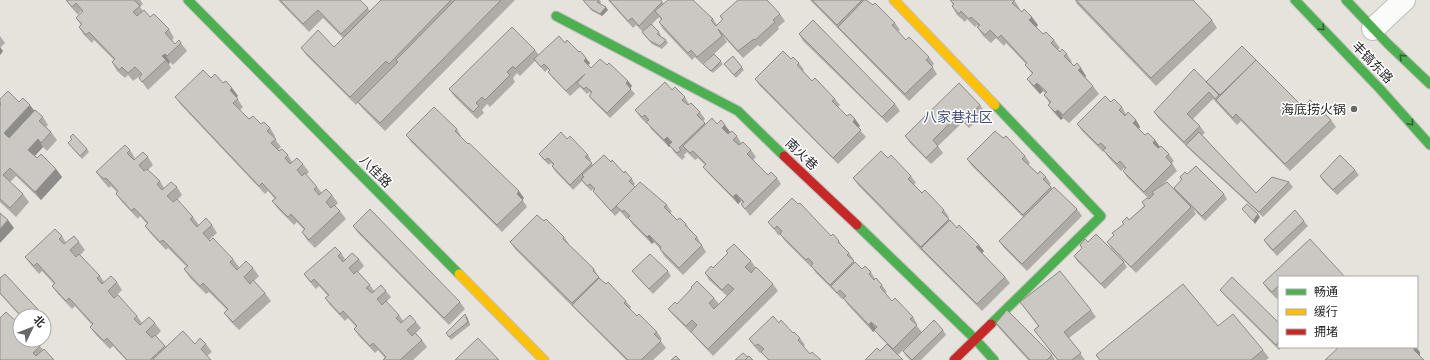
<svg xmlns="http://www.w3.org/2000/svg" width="1430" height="360" font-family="Rubik,'Noto Sans SC',sans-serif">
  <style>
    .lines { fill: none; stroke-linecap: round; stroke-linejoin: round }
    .street-casing { stroke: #bfbebe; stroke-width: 24 }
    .fast-casing { stroke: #bfbebe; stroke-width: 11 }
    .slow-casing { stroke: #bfbebe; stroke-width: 11 }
    .jam-casing { stroke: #bfbebe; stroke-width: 11 }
    .street { stroke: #fbfbfa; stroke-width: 22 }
    .fast { stroke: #4caf50; stroke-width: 9 }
    .slow { stroke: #ffc107; stroke-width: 9 }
    .jam { stroke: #c62828; stroke-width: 9 }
    .wall { fill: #afaca8 }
    .shaded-wall { fill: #8e8c88 }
    .building { fill: #cbc8c3; stroke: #8e8c88 }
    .oneway { stroke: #365d37 }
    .poi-dot { fill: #6a6866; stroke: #fff; stroke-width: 1.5 }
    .labels { text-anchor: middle; stroke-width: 3; stroke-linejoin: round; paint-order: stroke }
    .street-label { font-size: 13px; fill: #272727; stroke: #fff }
    .poi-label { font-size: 13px; fill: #272727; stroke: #fff; text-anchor: end }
    .neighbourhood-label { font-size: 14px; fill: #454d7a; stroke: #fff }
  </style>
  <rect width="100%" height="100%" fill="#e6e2dc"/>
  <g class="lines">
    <defs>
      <path id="street" d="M1373,29L1404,0"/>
      <path id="fast" d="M188,0L459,274
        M1295,0L1380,89L1430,145
        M1346,0L1388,44L1430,84
        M556,16L738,111L784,156
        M857,225L975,339L994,360
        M991,324L1101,216L995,105"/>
      <path id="slow" d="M894,0L995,105
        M459,274L544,360"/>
      <path id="jam" d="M784,156L857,225
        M954,360L991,324"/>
    </defs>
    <use href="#street" class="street-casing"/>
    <use href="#fast" class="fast-casing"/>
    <use href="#slow" class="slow-casing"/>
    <use href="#jam" class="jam-casing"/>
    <use href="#street" class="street"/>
    <use href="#fast" class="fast"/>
    <use href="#slow" class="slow"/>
    <use href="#jam" class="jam"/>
  </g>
  <path class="wall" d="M66,0H140L143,4L140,7L143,11L150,17L169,29L174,38L172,40L175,44L181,43L187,51L173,65L170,62L169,64L171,68L148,90L139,78L141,75L133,81L128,75L125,78L117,71L112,62L114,60L94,40L92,43L84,35L79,27L81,25L76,18L82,12L81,11L78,15L71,7Z
    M278,0H360L370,11L381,0H515L385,131L364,110L358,103L356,105L307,56L301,48L334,47L343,38L323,18L309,32Z
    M583,0H600L601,2L600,4L608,10L602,16L592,11Z
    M608,0H661L664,4L713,19L717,25L722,20L720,16L780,14L785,21L778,27L779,29L760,47L758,45L743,58L723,36L727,42L714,54L723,64L713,73L705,66L703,64L711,56L702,64L695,57L692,60L663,29L659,22L661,20L659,17L652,24L661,35L660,36L666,40L668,43L662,49L652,44L644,35L642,32H643L636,25L633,28Z
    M810,0H866L895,23L900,30L898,31L906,40L929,57L934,64L932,66L937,74L909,101Z
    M950,0H1014L1020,9L1019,10L1038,25L1036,27L1043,34L1054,40L1060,48L1058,50L1060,52L1067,54L1072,62L1071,63L1086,76L1085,77L1093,86L1099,94L1069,123L1063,118L1061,120L1054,113L1048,105L1050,104L1044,95L1045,93L1043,91L1040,94L1033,87L1027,79L1032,74L1025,65L1026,64L1006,43L1004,46L996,38L991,43L983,36L977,27L978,26L977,25L975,27L967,19L965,22L957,15L952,6L953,5Z
    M1075,0H1193L1212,20L1217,28L1156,86L1077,4Z
    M799,34L895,104L900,111L887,123L803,41Z
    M0,36L5,43L0,48L3,51L0,55Z
    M565,43L579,52L590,63L588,65L591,68L607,65L628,81L632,86L630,88L635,94L610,118L593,101L589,96L591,93L590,92L587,94L580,87L570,96L552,77L548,72L549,71L548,69L545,72L535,61L520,76L517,73L513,78L515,82L490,107L487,104L482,110L484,113L477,119L454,96L449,89L535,50L539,55Z
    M733,56L744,70L736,78L724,64Z
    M791,59L799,63L804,70L803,71L812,81L835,99L840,105L838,107L847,116L855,119L860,126L858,128L866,137L838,164L760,86L755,79Z
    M1257,61L1303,107L1331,120L1336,127L1290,171L1241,121L1237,125L1213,99L1193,119L1200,126L1205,133L1202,135L1256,193L1289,182L1293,187L1263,217L1190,150L1158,118L1154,112L1206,82Z
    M211,78L223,83L232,88L238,96L236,97L243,107L240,110L249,119L270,128L275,136L274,138L281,147L278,150L288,155L292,162L303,164L309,172L306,175L317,187L322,193L332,195L338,203L335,206L340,211L346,219L315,248L307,240L302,232L304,230L297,222L294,225L278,209L272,201L275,199L268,191L265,194L181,105L175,97Z
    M672,90L685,97L689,104L700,112L705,119L703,121L706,124H717L725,125L730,132L728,134L737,136L741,143L751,150L756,157L753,160L768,175L777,178L781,184L750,216L741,204L743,203L741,201L738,204L708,173L703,167L705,165L698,158L695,160L687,152L684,155L685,157L682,160L674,152L670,146L669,147L651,129L648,124H647L640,117L635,110Z
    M0,99L19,102L34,111L43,117L48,125L46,127L51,132L57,140L47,151L43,147L35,156L37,158L56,169L62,177L41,200L16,176L10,182L23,194L29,202L16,217L0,202Z
    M1111,102L1122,107L1126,114L1136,120L1140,127L1139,129L1145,135L1155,140L1160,147L1169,154L1174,161L1172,163L1177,171L1161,186L1175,191L1181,180L1180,177L1187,174L1224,194L1227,199L1205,221L1192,208L1196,214L1136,273L1112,249L1107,242L1114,235L1112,233L1124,224L1122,222L1129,220L1144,206L1142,202L1149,199L1154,195V194L1149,199L1127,177L1123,171L1125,169L1124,168L1121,171L1108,157L1104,151L1103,152L1082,131L1077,124Z
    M980,105L985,112L969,128L963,122L938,146L943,153L931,164L910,143L905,136Z
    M457,129L461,136V137L524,198L522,199L527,207L502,232L411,142L406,135Z
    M70,137L87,149L89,152L82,159L68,143L72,139Z
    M1003,138L1025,156L1030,163L1028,165L1038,174L1046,177L1051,184L1049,185L1052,188L1077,209L1082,216L1027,271L1004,248L999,241L1023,217L972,166L967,159Z
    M567,139L588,155L591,160L590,162L593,165L611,162L632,179L635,184L633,186L635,187L667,205L672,212L670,213L677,220L686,224L691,231L697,237L706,252L683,275L664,256L660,249L654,242L652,244L633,225L628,218L627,219L620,211L615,216L597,196L593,191L594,190L593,189L591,191L582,181L573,190L555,171L552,166L553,165L551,163L549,165L543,159L539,154Z
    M130,150L135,158L133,160L148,157L153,165L148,170L160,181L164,188L177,187L182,195L177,200L193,217L199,225H212L217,233L209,240L233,259L239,267L237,270L253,268L259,276L254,281L265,293L271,301L239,330L230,321L224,313L227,310L209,292L206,294L190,278L184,269L187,267L168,248L166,250L151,234L145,226L147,224L140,216L138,219L122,202L116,194L117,192L111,186L109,188L102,180L96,172Z
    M888,158L911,176L916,183L914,184L922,193L944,210L949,217L947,218L957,228L984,251L982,253L1005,277L1010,283L982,311L923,252L858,185L853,178Z
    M1355,170L1359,175L1337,195L1323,181L1320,176Z
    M544,221L564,237L569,244V245L594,269L600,279L606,284L626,301L631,307L630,309L637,316L657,332L662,339L660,340L666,348L653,360H626L515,249L510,242Z
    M1304,221L1308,226L1277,256L1267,245L1264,240Z
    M768,222L831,236L839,241L843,247L849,253L854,260H853L855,263L862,269L871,272L875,279L882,285L887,292L885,293L892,301L913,317L917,324L916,325L922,332L898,355L880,351L887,344L879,336L875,330L873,332L848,305L843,298L842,299L816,273L811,266V267L785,241L780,234L779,236L773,228Z
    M353,226L460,302L465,309L449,325L358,233Z
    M62,236L66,243L79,242L85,250L80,255L100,276L104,282H117L122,290L114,298L137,316L142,323H155L161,331L156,336L166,347L195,344H206L212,352L207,356L211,360H126L113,346L110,349L96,335L90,327L92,325L75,306L72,309L58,294L52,286L54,284L42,271L39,274L31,265L25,257Z
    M1088,242L1124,262L1127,267L1105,289L1077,261L1074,256L1082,248L1080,245Z
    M726,251L751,261L756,268L773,284L778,291L713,356L696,338L692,333H691L673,315L668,309L677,304L714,298L719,304L727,296L709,280L705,273L713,268L728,254Z
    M341,253L345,259H359L364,266L358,272L370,285L374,291H386L391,297L386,302L399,315L403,321L416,322L421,328L416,333L422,340L427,347L413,360H383L385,358L378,350L375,353L359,336L354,329L356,327L348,318L345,321L330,305L325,298L328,296L319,286L316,289L309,281L304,274Z
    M632,271H668L671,276L653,294L636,276Z
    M5,274L45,317L48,322L44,325V316H20L0,294V278Z
    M1279,277V297L1277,299L1268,290L1263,283Z
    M1220,290L1279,323V347H1282L1279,350L1224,295Z
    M1020,302L1091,310L1096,317L1069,338L1085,360H1057L1034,330L1038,326Z
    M467,317L470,325L451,340L446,333Z
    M779,323L800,338L805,345L803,347L810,354L821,360H768L761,352L760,353L754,346L749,339Z
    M996,323L1052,355L1055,360H1028L999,328Z
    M1218,326L1263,350L1269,358L1266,360H1099L1096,355Z
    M943,330L946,335L921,360H910L906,356L903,351Z
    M40,346L43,350L54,360H0Z"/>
  <path class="shaded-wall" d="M606,7L608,10L602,16L600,14Z
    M1032,17L1038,25L1035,28L1029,20Z
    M0,47L3,51L0,55Z
    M165,54L170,62L169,64L162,56Z
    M586,58L590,63L587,66L584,61Z
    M1081,68L1086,76L1084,78L1078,70Z
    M628,81L632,86L629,89L626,83Z
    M1037,83L1043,91L1040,94L1034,86Z
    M232,88L238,96L235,99L230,90Z
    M30,105L36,113L9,141L4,133Z
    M1058,110L1063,118L1061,120L1055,112Z
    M855,119L860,126L857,129L853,122Z
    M1136,120L1140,127L1138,130L1133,123Z
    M725,125L730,132L727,135L722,128Z
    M667,137L672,144L669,147L664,140Z
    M38,139L43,147L33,158L28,150Z
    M1155,140L1160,147L1158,150L1153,143Z
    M56,169L62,177L41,200L35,192Z
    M519,191L524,198L521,201L517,194Z
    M736,194L741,201L738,204L733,197Z
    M1258,214L1260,217L1255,224L1253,221Z
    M8,220L14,228L0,243V229Z
    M649,235L654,242L652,244L647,237Z
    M979,245L984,251L981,254L976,247Z
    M465,314L467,317L470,325L468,322Z
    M871,322L876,329L873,332L869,325Z
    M1414,347H1416L1420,352V358L1414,350Z"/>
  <path class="building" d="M66,0H134L140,6L133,12L137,16L144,10L150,17L154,14L169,29L165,33L175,44L179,40L181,43L167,56L165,54L162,56L166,60L142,82L139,78L142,74L135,67L128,73L122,67L119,70L112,62L115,59L89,32L86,35L79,27L82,24L76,18L83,11L76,3L72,7Z
    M280,0H360L368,8L341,34L318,10L303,24Z
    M381,0H451L389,64L386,61L350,97L301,48L318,30L334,47Z
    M455,0H501L380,123L358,102L398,62L396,60Z
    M583,0H599L597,2L606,7L600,14L591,9Z
    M609,0H661L662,2L639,26L632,18L628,21Z
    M668,0H693L713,19L711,20L716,26L723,19L720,16L738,0H767L780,14L773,20L775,22L755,40L754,39L738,51L718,29L722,36L697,57L691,50L688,53L659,22L662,19L655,11Z
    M812,0H862L837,25Z
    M864,0H866L873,5L875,3L895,23L892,25L906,40L909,37L929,57L926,60L933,67L905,94L838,27Z
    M950,0H1015L1012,3L1022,12L1024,9L1032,17L1029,20L1043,34L1046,32L1054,40L1051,43L1060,52L1062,49L1067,54L1064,56L1074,66L1077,63L1081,68L1078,70L1093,86L1063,115L1058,110L1055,112L1048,105L1051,102L1044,95L1047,92L1037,83L1034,86L1027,79L1033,73L1025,65L1027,63L1001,35L998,38L990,30L985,35L977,27L980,25L971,17L969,19L961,11L959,14L952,6L954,4Z
    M1076,0H1193L1212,20L1151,78Z
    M813,20L895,104L882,117L799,34Z
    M651,24L659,32L657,34L666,40L660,46L650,41L642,32Z
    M512,27L535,50L515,69L513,66L507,72L510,75L485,100L482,97L476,103L479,106L473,112L449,89Z
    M559,36L565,43L567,40L579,52L580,51L586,58L584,61L591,68L600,59L607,65L609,63L628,81L626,83L631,89L607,113L589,96L592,92L586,87L584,89L577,83L585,74L566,91L548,72L550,70L544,64L541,67L534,59Z
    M1242,46L1257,61L1256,60L1220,95L1206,82Z
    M783,51L791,59L793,57L799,63L797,65L812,81L815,78L835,99L832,101L847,116L850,114L855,119L853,122L861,130L833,158L755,79Z
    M714,54L721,61L711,71L703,64Z
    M733,56L742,67L734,75L724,64Z
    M1256,60L1303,107L1310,100L1331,120L1285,164L1236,114L1233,118L1216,100Z
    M1194,69L1219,95L1215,99L1209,92L1187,114L1200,126L1184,142L1154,112Z
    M203,70L211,78L215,74L223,83L226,81L232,88L230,90L238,99L233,103L249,119L253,116L261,124L264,122L270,128L267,131L276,139L271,143L279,151L282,149L288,155L285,158L290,164L297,158L303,164L297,170L302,176L305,173L317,187L314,189L319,195L326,189L332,195L326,202L331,208L334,205L340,211L309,240L302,232L305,229L291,214L288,217L272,201L276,198L262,183L259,186L175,97Z
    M665,82L672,90L675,87L685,97L682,100L688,105L691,103L700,112L697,115L705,123L679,148L681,150L677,153L669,145L672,142L667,137L664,140L646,122L649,120L645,115L642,117L635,110Z
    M959,83L980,105L964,121L958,115L933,140L938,146L926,158L905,136Z
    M8,91L19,102L23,98L30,105L4,133L9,138L35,110L43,117L39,121L51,132L41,143L38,139L28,150L37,158L41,154L56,169L35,192L10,168L3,175L23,194L10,208L0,199V106L1,104L0,103V99Z
    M1105,96L1111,102L1114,99L1122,107L1119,110L1125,116L1128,112L1136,120L1133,123L1145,135L1148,133L1155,140L1153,143L1158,148L1161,146L1169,154L1166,157L1172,164L1144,192L1123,171L1126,168L1120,161L1117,164L1103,150L1106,148L1101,143L1098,145L1077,124Z
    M434,107L457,129L455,131L468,144L469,143L519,191L517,194L523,200L497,225L406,135Z
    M712,118L717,124L721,120L725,125L722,128L728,134L732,131L737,136L733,140L739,145L743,142L751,150L747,154L768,175L771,172L777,178L745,209L741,204L744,202L736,194L733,197L703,167L706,164L693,151L690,153L683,146Z
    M995,131L1003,138L1006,136L1025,156L1022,159L1038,174L1040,171L1046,177L1043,179L1051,187L1023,215L967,159Z
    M561,132L567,139L570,136L588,155L585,157L592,163L570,185L552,166L554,164L548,158L545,160L539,154Z
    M1199,132L1256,193L1272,177L1289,182L1259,212L1186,145Z
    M73,134L87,149L80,156L68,143L72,139L70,137Z
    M125,145L130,150L127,153L134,160L143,152L148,157L139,165L144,171L147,169L160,181L157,184L162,190L171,182L177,187L167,196L173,202L177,199L193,217L190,219L197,227L206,218L212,225L203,233L210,241L213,238L233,259L230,262L237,270L246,261L253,268L244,277L250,284L253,280L265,293L233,322L224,313L228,309L203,283L200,286L184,269L188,266L163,240L160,242L145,226L148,223L134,208L132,211L116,194L118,191L106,178L104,179L96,172Z
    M881,151L888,158L891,155L911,176L908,179L922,193L925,190L944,210L942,212L949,219L921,247L853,178Z
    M604,155L611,162L612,160L624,173L625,171L632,179L629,181L635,187L611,211L593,191L595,189L590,184L587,186L581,179L584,177L582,175Z
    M1340,155L1355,170L1333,190L1320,176Z
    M1196,166L1224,194L1202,216L1174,188L1182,179L1180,177L1185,172L1187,174Z
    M640,182L667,205L664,207L677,220L680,218L686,224L685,225L697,237L695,239L702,245L679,268L660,249L661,247L649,235L647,237L628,218L630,216L624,210L623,212L616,206Z
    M1167,182L1191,207L1131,267L1107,242L1114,235L1112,233L1124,224L1122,222L1127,217L1129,220L1145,206L1142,202L1147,198L1149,199L1154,194L1152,192Z
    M1054,187L1077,209L1022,264L999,241Z
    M792,198L798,204L800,203L831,236L833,234L839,241L838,242L849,253L847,255L854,261L830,285L811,266L813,263L808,258L806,260L780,234L782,231L777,226L774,229L768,222Z
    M1247,204L1258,214L1253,221L1242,209Z
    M370,209L460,302L444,318L353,226Z
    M1295,210L1304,221L1273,250L1264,240Z
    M0,213L8,220L0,229Z
    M537,215L544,221L546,219L564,237L563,239L594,269L593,271L599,277L572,303L510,242Z
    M950,220L957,228L959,225L979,245L976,247L1005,277L977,304L921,248Z
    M55,229L62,236L59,239L64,244L74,236L79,242L70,250L76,257L79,254L100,276L97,278L102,284L111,276L117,282L108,291L114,298L118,295L137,316L134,319L140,325L149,317L155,323L146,332L152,338L155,335L165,346L150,360H127L107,338L104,341L90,327L93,324L69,298L66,301L52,286L55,283L37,263L34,266L25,257Z
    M1096,234L1124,262L1101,284L1074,256L1082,248L1080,245L1085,239L1088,242Z
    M1310,239L1345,277H1279V287L1278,286L1272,292L1263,283Z
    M734,244L751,261L745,267L751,273L756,267L773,284L708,349L691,332L697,325L692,320L686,326L668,309L675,302L677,304L692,288L691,287L697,281L714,298L709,303L714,309L734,289L728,284L722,290L705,273L711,266L713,268L728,253L726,251Z
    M335,247L341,253L338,256L343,262L352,253L359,259L349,268L354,274L357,271L370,285L366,288L372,293L381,285L386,291L377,299L382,305L386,301L399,315L396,318L401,323L410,315L416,322L407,330L412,336L415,333L422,340L400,360H383L386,357L373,343L370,346L354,329L357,326L343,311L340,314L325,298L329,295L314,279L311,282L304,274Z
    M650,254L668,271L649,289L632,271Z
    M855,262L862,269L865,266L871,272L869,274L874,280L876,278L882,285L880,287L892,301L895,298L913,317L910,319L917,325L893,349L874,330L877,327L871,322L869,325L843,298L846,296L840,290L837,293L831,286Z
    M1060,271L1091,310L1064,332L1081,353L1072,360H1058L1034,330L1039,326L1020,302Z
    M5,274L45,317H44V316H21L0,293V278Z
    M1232,277L1279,323V341L1276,345L1220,290Z
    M599,278L606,284L608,282L626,301L624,303L637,316L639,314L657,332L654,334L661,341L641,360H628L572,305Z
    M1183,284L1218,326L1233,314L1263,350L1251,360H1100L1096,355Z
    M1007,310L1052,355L1047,360H1030L996,323Z
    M6,312L20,325V340H34L40,346L33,353L36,356L44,349L54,360H0V318Z
    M465,314L468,322L449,337L446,333Z
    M773,316L779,323L781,320L793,333L794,332L800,338L798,340L810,354L812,352L821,360H769L761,352L764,349L758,344L755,346L749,339Z
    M934,320L943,330L912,360L903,351Z
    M183,331L195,344L200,338L206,344L201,349L211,360H154L153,359Z
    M478,338L499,360H455Z
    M887,344L903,360H865L877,348L880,351Z
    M1339,347H1414V350L1424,360H1325Z
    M743,353L748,357L745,360H735Z
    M676,356L680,360H671Z
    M749,356L753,360H745Z"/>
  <defs><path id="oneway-chevron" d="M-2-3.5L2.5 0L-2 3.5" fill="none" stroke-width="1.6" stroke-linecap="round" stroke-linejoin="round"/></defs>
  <g class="oneway">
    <use href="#oneway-chevron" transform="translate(1322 28) rotate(46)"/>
    <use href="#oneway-chevron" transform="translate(1402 57) rotate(-136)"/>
    <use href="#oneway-chevron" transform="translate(1411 123) rotate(49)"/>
  </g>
  <circle class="poi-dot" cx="1354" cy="109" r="4"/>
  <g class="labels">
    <g class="street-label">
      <text transform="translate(1373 62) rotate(46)" y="5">丰镐东路</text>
      <text transform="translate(802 154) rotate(44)" y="5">南火巷</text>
      <text transform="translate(376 171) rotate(45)" y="5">八佳路</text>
    </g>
    <g class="poi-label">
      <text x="1346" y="114">海底捞火锅</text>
    </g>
    <g class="neighbourhood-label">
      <text x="958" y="122">八家巷社区</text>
    </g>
  </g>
  <rect x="1278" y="276" width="140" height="72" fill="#ffffff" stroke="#a9a9a9"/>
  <rect x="1286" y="289" width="20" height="6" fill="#4caf50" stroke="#a9a9a9"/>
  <text x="1314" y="296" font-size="12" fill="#272727">畅通</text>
  <rect x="1286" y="309" width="20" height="6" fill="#ffc107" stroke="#a9a9a9"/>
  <text x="1314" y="316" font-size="12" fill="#272727">缓行</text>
  <rect x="1286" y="329" width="20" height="6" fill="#c62828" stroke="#a9a9a9"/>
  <text x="1314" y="336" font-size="12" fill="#272727">拥堵</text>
  <g transform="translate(32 328) rotate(47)"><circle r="19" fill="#ffffff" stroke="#a9a9a9"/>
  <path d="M0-3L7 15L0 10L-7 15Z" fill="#6a6866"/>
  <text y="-6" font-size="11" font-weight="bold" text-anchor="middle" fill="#272727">北</text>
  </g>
</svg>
